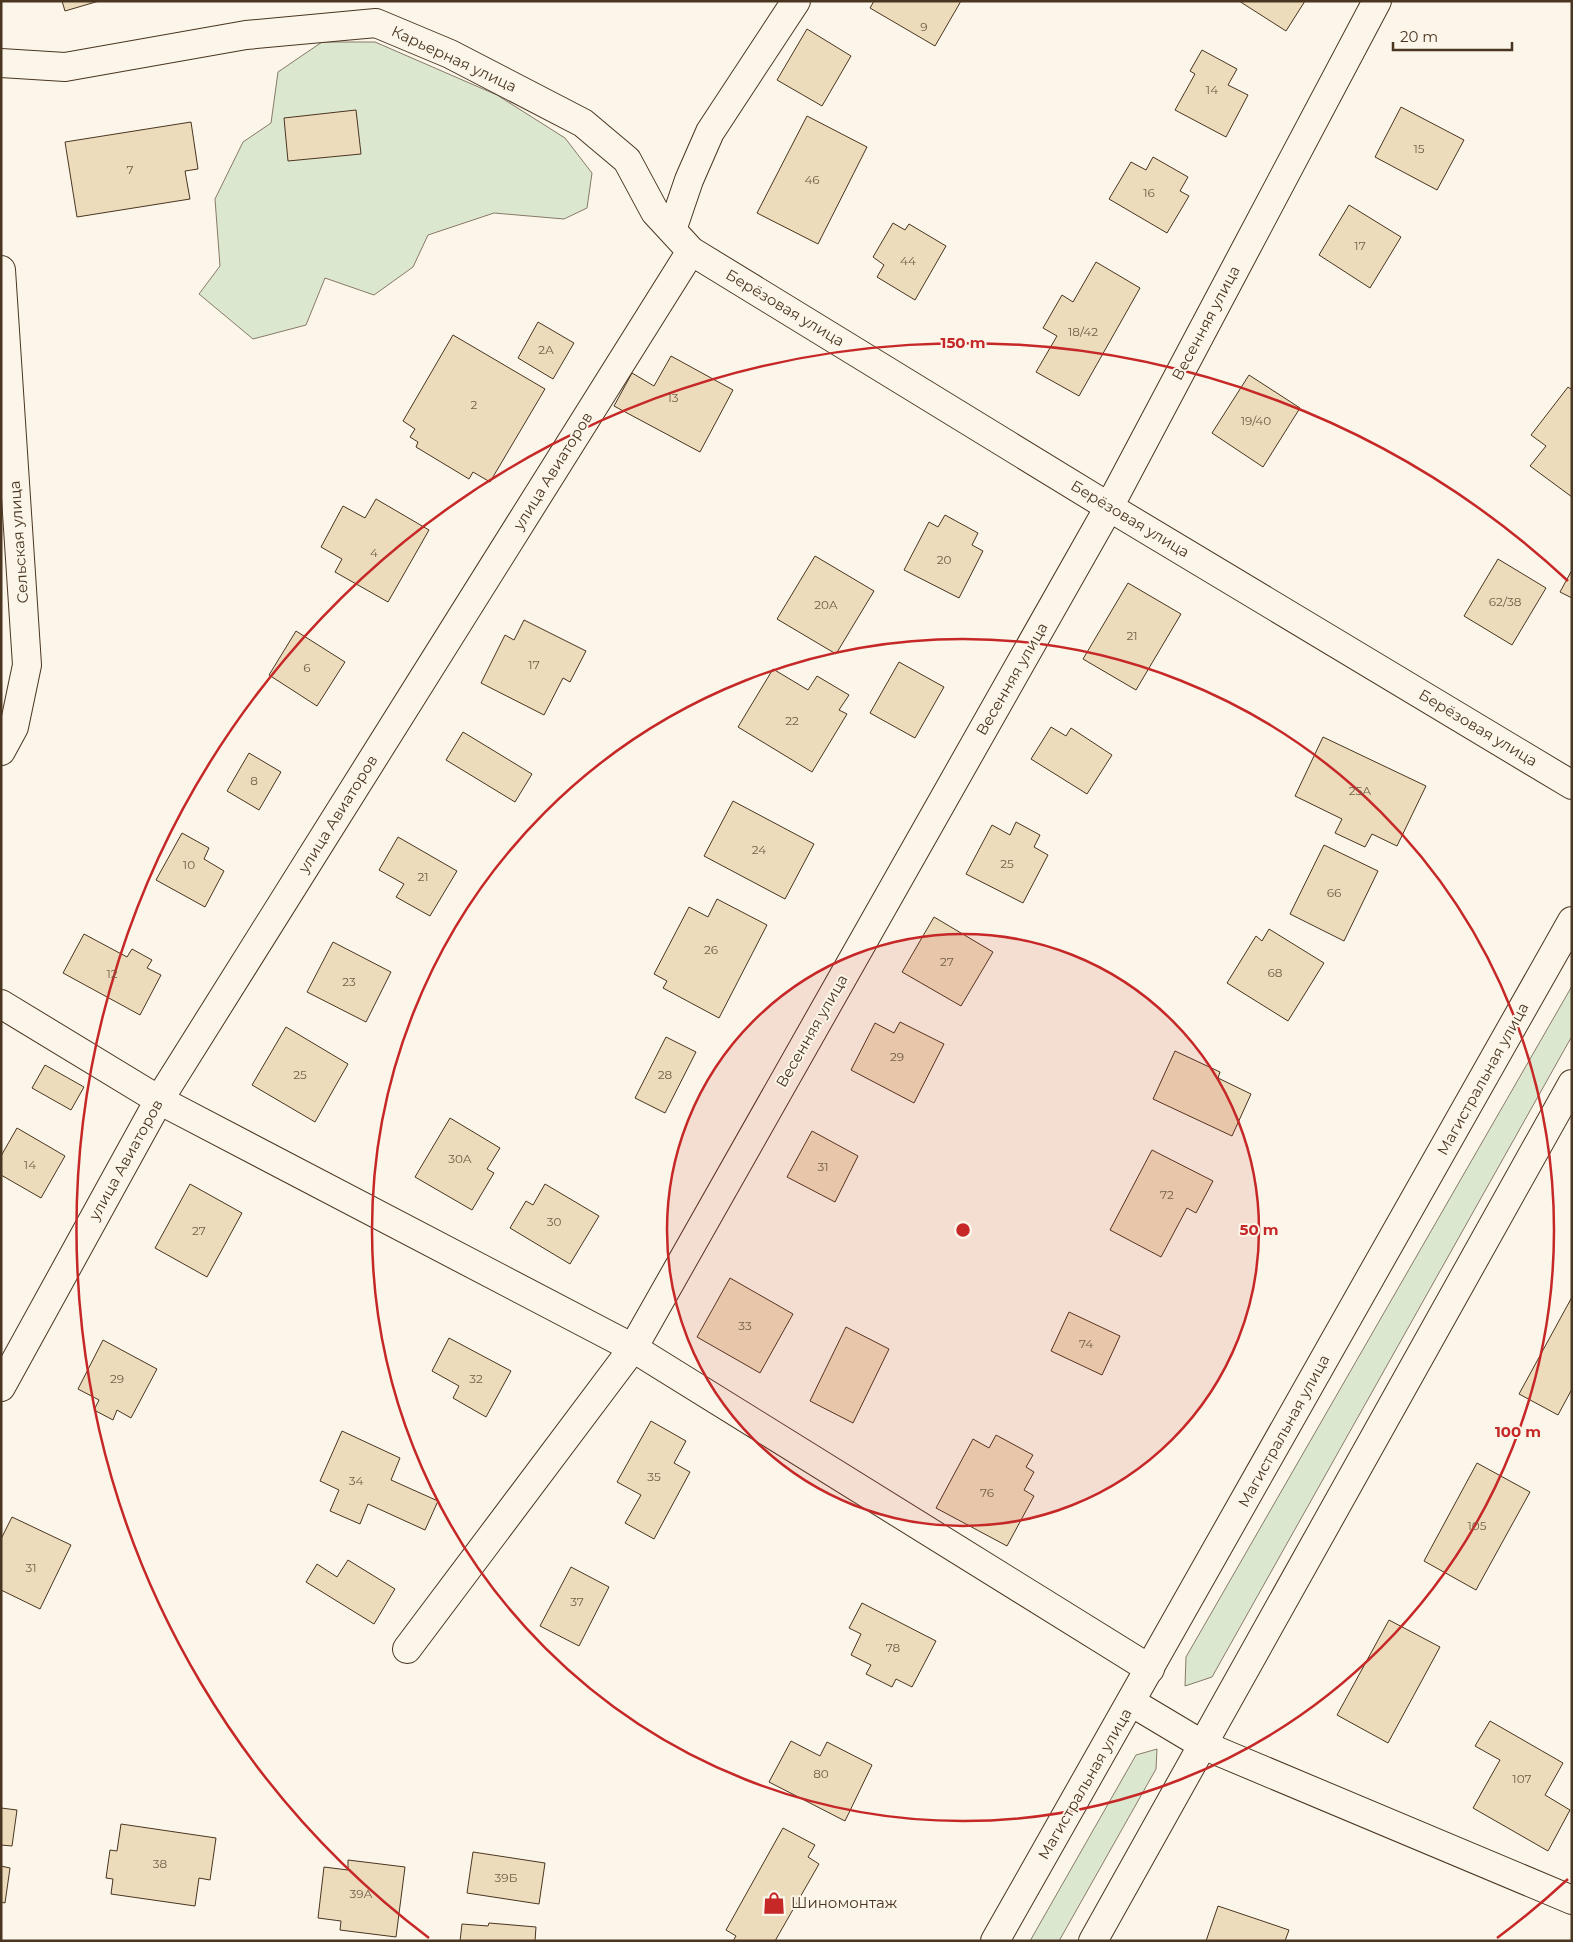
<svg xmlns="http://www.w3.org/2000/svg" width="1573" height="1942" font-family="Montserrat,sans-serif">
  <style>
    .green { fill: #dce7d0; stroke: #887966 }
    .building { fill: #ecdcbc; stroke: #4a3520 }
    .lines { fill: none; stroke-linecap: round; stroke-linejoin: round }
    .street-casing { stroke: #4a3520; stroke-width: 30 }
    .secondary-casing { stroke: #4a3520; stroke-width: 30 }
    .street { stroke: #fbf6e9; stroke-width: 28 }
    .secondary { stroke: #fbf6e9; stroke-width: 28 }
    .ring { fill: none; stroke: #c62828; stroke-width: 2.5 }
    .labels { text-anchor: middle; stroke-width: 4; stroke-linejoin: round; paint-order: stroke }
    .number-label { font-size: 12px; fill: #725f47 }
    .street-label { font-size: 15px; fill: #4a3520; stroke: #fbf6e9 }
    .poi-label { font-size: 15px; fill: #4a3520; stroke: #fbf6e9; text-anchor: start }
    .centre { fill: #c62828; stroke: #fbf6e9; stroke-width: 2.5 }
    .ring-label { font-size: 15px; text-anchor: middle; font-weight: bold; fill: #c62828; stroke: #fbf6e9; stroke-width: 4; stroke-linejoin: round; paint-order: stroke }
  </style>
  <rect width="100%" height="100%" fill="#fbf6e9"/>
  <path class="green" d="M322,42H375L497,95L565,138L592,173L587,208L564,219L494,213L428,235L413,267L374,295L325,278L306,325L253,339L199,294L220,266L215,199L243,142L271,123L278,72Z
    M1572,986V1036L1212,1677L1185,1686L1186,1657Z
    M1157,1749L1156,1769L1059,1941H1030L1136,1755Z"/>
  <path class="building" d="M62,1H99L65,11Z
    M874,1H961L935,46L870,8Z
    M1239,1H1305L1286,31Z
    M807,29L851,56L822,106L777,80Z
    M1202,50L1237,69L1228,85L1248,95L1226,137L1175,110L1195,74L1190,71Z
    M1401,107L1464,140L1437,190L1375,157Z
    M356,110L361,154L288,161L284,118Z
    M807,116L867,147L818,244L757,213Z
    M191,122L198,169L185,171L190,199L77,217L65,142Z
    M1153,157L1188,177L1180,191L1189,196L1167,233L1109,199L1131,162L1146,170Z
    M1349,205L1401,237L1370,288L1319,255Z
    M893,223L905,230L909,224L946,246L915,300L877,277L884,265L873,257Z
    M1096,262L1140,288L1079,396L1036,372L1057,336L1043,328L1062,295L1073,302Z
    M538,322L574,343L553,379L518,358Z
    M453,335L545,389L490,482L473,472L469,479L416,447L418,442L410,437L415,429L403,421Z
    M671,356L733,390L700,452L614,406L632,373L654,386Z
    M1249,375L1300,408L1263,467L1212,433Z
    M1568,387L1572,390V497L1530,466L1546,446L1531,435Z
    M376,499L429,530L388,602L335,572L342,559L321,547L343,506L365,518Z
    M945,515L978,533L972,545L983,551L959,598L904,570L929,522L938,527Z
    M815,556L874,591L836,654L777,619Z
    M1498,559L1546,588L1512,645L1464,616Z
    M1572,570V598L1560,592Z
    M1128,583L1181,614L1136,690L1083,659Z
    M524,620L586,651L570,682L563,678L544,715L481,683L505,635L514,640Z
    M296,631L345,662L317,706L269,675Z
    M899,662L944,687L915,738L870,713Z
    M773,669L808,690L817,676L849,695L839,710L847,714L812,772L738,727Z
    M1051,727L1066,736L1071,728L1112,755L1087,794L1031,759Z
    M463,732L532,774L515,802L446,760Z
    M1323,737L1426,786L1397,846L1372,834L1365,847L1335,833L1342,819L1295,796Z
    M249,753L281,772L259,810L227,791Z
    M733,801L814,844L785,899L704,856Z
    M1016,822L1040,835L1034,847L1048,855L1023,903L966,874L992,825L1010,835Z
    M182,833L209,848L204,859L224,871L205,907L156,880Z
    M398,837L457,871L430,916L396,897L404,884L379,870Z
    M1324,845L1378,871L1344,941L1290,914Z
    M717,899L767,925L719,1018L663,988L667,981L654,974L689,907L708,917Z
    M934,917L993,952L961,1006L902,972Z
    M1269,929L1324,963L1288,1021L1227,983L1256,936L1262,941Z
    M84,934L127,957L132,949L152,960L147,968L161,975L140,1015L63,973Z
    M333,942L391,972L366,1022L307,992Z
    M900,1022L944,1044L914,1103L851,1070L875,1023L894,1033Z
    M286,1027L348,1064L315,1122L252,1085Z
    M666,1037L696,1052L665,1113L635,1098Z
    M1175,1051L1220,1072L1218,1078L1251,1094L1232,1136L1153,1099Z
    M45,1065L84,1087L71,1110L32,1088Z
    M450,1118L500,1148L487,1169L494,1173L472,1210L415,1177Z
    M17,1128L65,1156L41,1198L1,1175V1156Z
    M812,1131L858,1156L835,1202L787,1177Z
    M1152,1150L1213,1181L1196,1213L1187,1208L1161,1257L1110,1230Z
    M190,1184L242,1213L207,1277L155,1248Z
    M545,1184L599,1216L570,1264L510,1228L526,1201L533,1205Z
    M730,1278L793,1314L760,1373L697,1337Z
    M1572,1297V1389L1558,1415L1519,1394Z
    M1069,1312L1120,1336L1102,1375L1051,1351Z
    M846,1327L889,1349L853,1423L810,1401Z
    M449,1338L511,1371L486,1417L453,1398L459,1386L432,1371Z
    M103,1340L157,1369L131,1418L117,1410L113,1420L94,1410L99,1400L78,1389Z
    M651,1421L686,1441L674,1463L690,1472L654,1539L625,1523L641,1495L617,1482Z
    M342,1431L400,1458L391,1480L438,1501L425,1530L368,1504L360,1524L330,1511L339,1490L320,1481Z
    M996,1435L1033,1455L1026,1467L1034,1472L1024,1490L1034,1496L1007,1546L936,1508L973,1439L989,1448Z
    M1477,1463L1530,1492L1476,1590L1424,1561Z
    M12,1517L71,1545L40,1609L1,1590V1539Z
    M348,1560L395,1589L374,1624L306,1582L317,1564L337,1577Z
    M571,1567L609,1587L579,1646L540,1626Z
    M862,1603L936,1641L912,1687L896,1679L892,1687L866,1674L871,1665L851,1655L861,1634L849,1628Z
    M1389,1620L1440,1647L1388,1743L1337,1715Z
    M1490,1721L1563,1763L1545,1795L1570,1810L1548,1851L1473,1808L1500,1760L1475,1746Z
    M791,1741L820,1756L827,1742L872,1765L845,1821L769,1782Z
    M1,1808L17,1810L12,1846L1,1845Z
    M121,1824L216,1838L210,1880L199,1878L195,1906L111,1894L113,1879L106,1878L110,1850L117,1851Z
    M783,1828L815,1845L808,1857L819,1864L775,1941H733L736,1936L726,1930Z
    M473,1852L545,1863L539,1904L467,1893Z
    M348,1860L405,1867L396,1937L340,1930L341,1921L318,1918L324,1867L348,1870Z
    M1,1866L10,1868L5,1903L1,1902Z
    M1218,1906L1289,1930L1285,1941H1206Z
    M489,1923L536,1927L535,1941H460L462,1924L488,1926Z"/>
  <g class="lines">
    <defs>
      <path id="street" d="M1,63L65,67L246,35L376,23L450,54L583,123L627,160L655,212L691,251L1109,507L1572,785
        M672,230L689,180L710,132L796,1
        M1,270L27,665L14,727L1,751
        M1,1004L159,1100L633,1348L1150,1669
        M1,1387L159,1100L691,251
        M407,1649L633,1348L1109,507L1377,1
        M1203,1745L1572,1900"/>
      <path id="secondary" d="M1131,1702L1203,1745
        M995,1941L1572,921
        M1093,1941L1572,1084"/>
    </defs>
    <use href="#street" class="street-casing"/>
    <use href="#secondary" class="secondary-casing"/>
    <use href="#street" class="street"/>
    <use href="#secondary" class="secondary"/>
  </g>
  <circle cx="963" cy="1230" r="296" fill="#c62828" fill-opacity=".12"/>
  <g class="ring">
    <circle cx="963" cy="1230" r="296"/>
    <circle cx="963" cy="1230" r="591"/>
    <path d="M1568 1879A887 887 0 0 1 1497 1938M429 1938A887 887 0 1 1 1568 581"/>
  </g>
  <defs>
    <symbol id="shop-bare" viewBox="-9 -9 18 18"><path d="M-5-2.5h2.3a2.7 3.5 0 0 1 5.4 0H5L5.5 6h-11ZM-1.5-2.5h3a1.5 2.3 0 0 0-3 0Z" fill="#c62828" stroke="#fbf6e9" stroke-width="2.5" paint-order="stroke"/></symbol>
  </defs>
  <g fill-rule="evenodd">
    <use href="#shop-bare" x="758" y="1887" width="32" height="32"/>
  </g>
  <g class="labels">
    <g class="number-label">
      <text x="924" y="31">9</text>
      <text x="1212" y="94">14</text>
      <text x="1419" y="153">15</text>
      <text x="130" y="174">7</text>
      <text x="812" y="184">46</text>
      <text x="1149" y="197">16</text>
      <text x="1360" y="250">17</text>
      <text x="908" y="265">44</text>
      <text x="1083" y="336">18/42</text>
      <text x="546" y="354">2А</text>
      <text x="673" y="402">13</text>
      <text x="474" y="409">2</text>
      <text x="1256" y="425">19/40</text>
      <text x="374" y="557">4</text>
      <text x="944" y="564">20</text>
      <text x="1505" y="606">62/38</text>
      <text x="826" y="609">20А</text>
      <text x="1132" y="640">21</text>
      <text x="534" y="669">17</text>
      <text x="307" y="672">6</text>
      <text x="792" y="725">22</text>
      <text x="254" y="785">8</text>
      <text x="1360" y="795">25А</text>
      <text x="759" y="854">24</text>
      <text x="1007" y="868">25</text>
      <text x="189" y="869">10</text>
      <text x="423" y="881">21</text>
      <text x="1334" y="897">66</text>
      <text x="711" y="954">26</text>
      <text x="947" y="966">27</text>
      <text x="1275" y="977">68</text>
      <text x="112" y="978">12</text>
      <text x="349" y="986">23</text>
      <text x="897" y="1061">29</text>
      <text x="300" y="1079">25</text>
      <text x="665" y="1079">28</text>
      <text x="460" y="1163">30А</text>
      <text x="30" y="1169">14</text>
      <text x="823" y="1171">31</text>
      <text x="1167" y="1199">72</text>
      <text x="554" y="1226">30</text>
      <text x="199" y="1235">27</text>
      <text x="745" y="1330">33</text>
      <text x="1086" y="1348">74</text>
      <text x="117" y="1383">29</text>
      <text x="476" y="1383">32</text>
      <text x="654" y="1481">35</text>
      <text x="356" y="1485">34</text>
      <text x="987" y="1497">76</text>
      <text x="1477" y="1530">105</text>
      <text x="31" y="1572">31</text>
      <text x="577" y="1606">37</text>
      <text x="893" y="1652">78</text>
      <text x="821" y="1778">80</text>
      <text x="1522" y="1783">107</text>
      <text x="160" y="1868">38</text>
      <text x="506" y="1882">39Б</text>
      <text x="361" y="1898">39А</text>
    </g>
    <g class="street-label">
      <text transform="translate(454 59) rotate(25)" y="5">Карьерная улица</text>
      <text transform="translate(785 308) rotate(31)" y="5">Берёзовая улица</text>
      <text transform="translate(1206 323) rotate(-62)" y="5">Весенняя улица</text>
      <text transform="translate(553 471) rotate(-58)" y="5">улица Авиаторов</text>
      <text transform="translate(1130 519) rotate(31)" y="5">Берёзовая улица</text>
      <text transform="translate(19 542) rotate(-94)" y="5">Сельская улица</text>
      <text transform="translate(1012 679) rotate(-60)" y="5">Весенняя улица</text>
      <text transform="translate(1478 728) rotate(31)" y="5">Берёзовая улица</text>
      <text transform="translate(338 814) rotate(-58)" y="5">улица Авиаторов</text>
      <text transform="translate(812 1031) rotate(-60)" y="5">Весенняя улица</text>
      <text transform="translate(1483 1079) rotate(-61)" y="5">Магистральная улица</text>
      <text transform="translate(126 1160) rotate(-61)" y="5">улица Авиаторов</text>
      <text transform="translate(1284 1431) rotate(-61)" y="5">Магистральная улица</text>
      <text transform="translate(1085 1784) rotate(-60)" y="5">Магистральная улица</text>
    </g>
    <g class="poi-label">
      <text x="791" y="1908">Шиномонтаж</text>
    </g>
  </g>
  <circle cx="963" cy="1230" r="8" class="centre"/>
  <g class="ring-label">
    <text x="963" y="348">150 m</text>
    <text x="1259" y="1235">50 m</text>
    <text x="1518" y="1437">100 m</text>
  </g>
  <rect width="1573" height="1942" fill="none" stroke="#4a3520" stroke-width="5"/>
  <path d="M1393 42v8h119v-8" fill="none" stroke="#4a3520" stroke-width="2.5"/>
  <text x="1400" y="42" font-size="15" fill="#4a3520" stroke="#fbf6e9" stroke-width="4" paint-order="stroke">20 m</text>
</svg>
